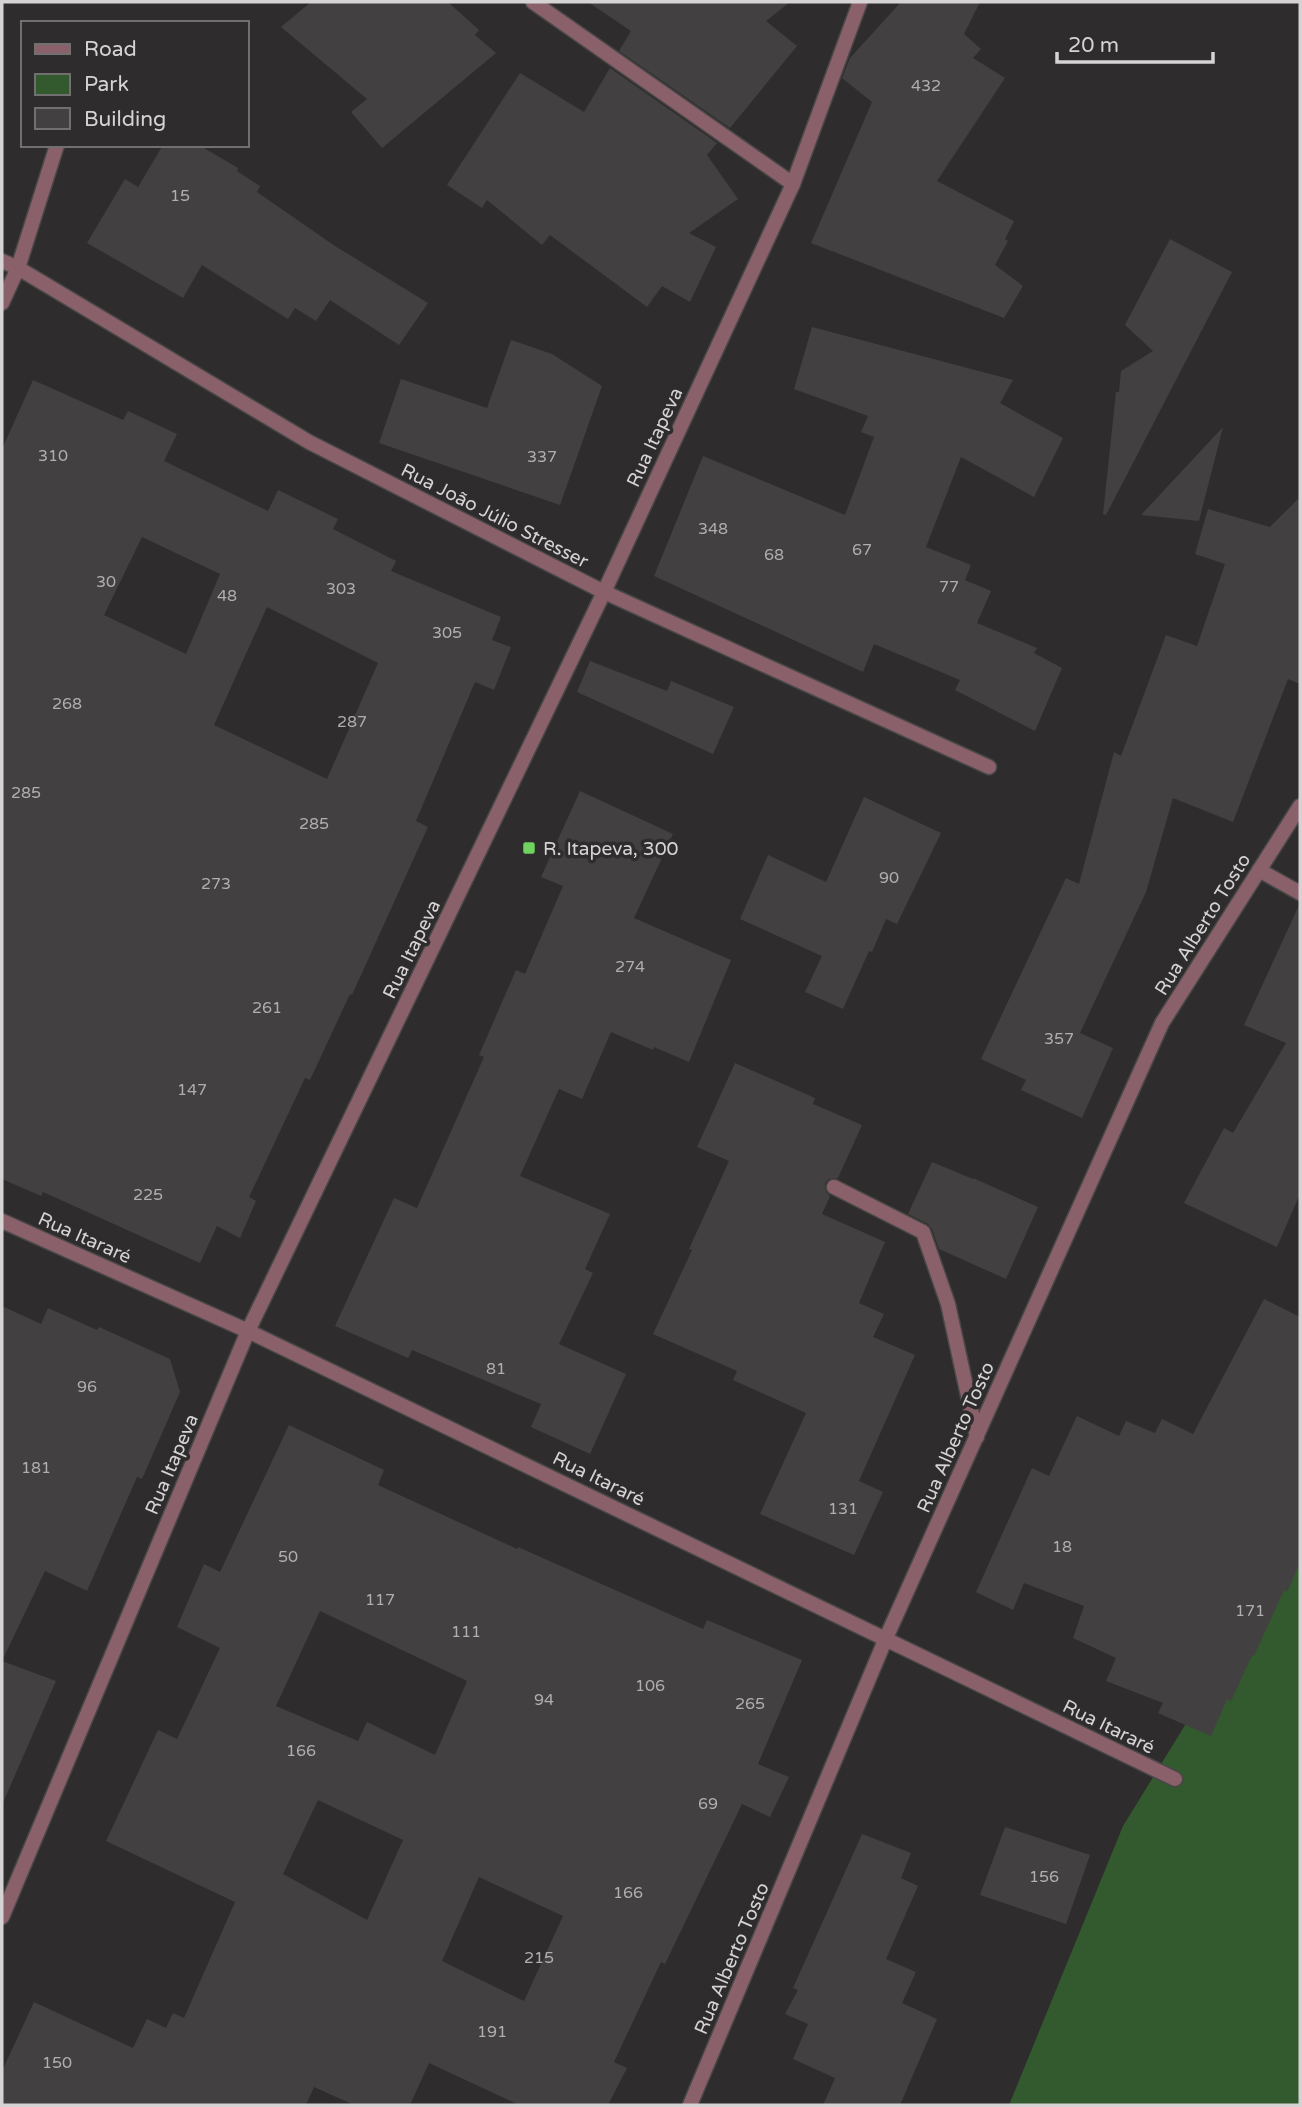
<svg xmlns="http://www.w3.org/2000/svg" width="1302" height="2107" font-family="'Varela Round',sans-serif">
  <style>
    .green { fill: #33592e }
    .building { fill: #434041; fill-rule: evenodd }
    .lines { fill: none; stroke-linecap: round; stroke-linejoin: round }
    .minor-casing { stroke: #494747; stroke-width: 17 }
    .tertiary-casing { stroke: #494747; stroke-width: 17 }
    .minor { stroke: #8a616b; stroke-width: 14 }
    .tertiary { stroke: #8a616b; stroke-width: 14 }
    .poi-dot { fill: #6ed360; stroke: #2e2c2c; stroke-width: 2.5 }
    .labels { text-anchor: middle; stroke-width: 7; stroke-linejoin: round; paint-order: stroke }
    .number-label { font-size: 16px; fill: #b0aeaf }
    .street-label { font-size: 19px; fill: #d5d3d4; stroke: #2e2c2c }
    .poi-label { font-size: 19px; fill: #d5d3d4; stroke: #2e2c2c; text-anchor: start }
  </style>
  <rect width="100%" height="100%" fill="#2e2c2c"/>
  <path class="green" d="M1300,1538V2105H1009L1123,1826Z"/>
  <path class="building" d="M311,2H448L479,30L475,35L496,53L382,148L351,112L367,99L281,27Z
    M588,2H790L766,21L797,46L730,128L619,51L631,31Z
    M901,2H980L964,34L981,49L973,58L1005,78L937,181L1014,221L1005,239L1008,241L995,265L1023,286L1004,318L811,243L872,102L842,78L850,58Z
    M610,68L717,143L707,155L738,199L689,233L716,247L690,302L662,286L647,307L550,235L542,245L487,200L482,208L447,185L520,73L584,112Z
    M163,145H199L238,168L237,171L260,186L257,192L335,246L428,303L399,345L330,300L316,321L295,308L288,319L202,265L183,298L87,243L125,179L138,187Z
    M1170,239L1232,272L1106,515L1103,514L1116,392H1119L1121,371L1153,351L1125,325Z
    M812,327L1013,380L1000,403L1063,438L1034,497L961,457L926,547L971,565L965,580L991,591L977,623L1037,648L1034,653L1062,668L1035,731L955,690L960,680L874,644L863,672L654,576L703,456L845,515L874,437L861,432L868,416L794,389Z
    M511,340L552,354L602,386L560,505L379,443L401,379L487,408Z
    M33,380L123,420L128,411L177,434L164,461L268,511L278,490L338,519L333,529L396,561L391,571L501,617L492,640L511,647L494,690L475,682L416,821L428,827L352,995L350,994L310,1080L305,1078L249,1197L256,1201L240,1238L217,1226L200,1263L43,1192L41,1196L2,1179V449ZM142,537L220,574L186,654L104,615ZM267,607L378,663L327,779L214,725Z
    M1223,427L1199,521L1141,515Z
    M1300,497V684L1288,679L1233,822L1173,798L1146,892L1080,1033L1113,1048L1082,1118L1021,1090L1026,1080L981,1059L1066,878L1079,884L1114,752L1121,756L1166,635L1197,646L1225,564L1195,554L1208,509L1270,527Z
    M590,661L667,691L671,681L734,707L713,754L577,692Z
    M580,791L673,834L634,918L731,960L689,1062L654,1047L653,1050L611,1032L582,1099L559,1089L520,1176L610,1214L585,1269L593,1273L559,1344L626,1374L590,1454L531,1427L541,1404L412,1350L408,1358L335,1326L394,1198L417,1208L484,1057L479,1055L516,970L525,974L563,886L541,877Z
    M864,797L941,833L897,924L886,919L872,952L869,951L843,1009L805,992L822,956L740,919L768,855L826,882Z
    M1300,903V1194L1277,1247L1184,1203L1224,1128L1233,1133L1286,1043L1244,1025Z
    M735,1063L815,1098L813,1104L862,1125L838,1178L829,1179L825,1183L826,1192L830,1196L822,1214L885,1242L859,1303L884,1314L873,1337L915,1355L859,1481L883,1492L854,1555L760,1514L806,1413L733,1380L737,1371L653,1334L692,1250L689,1249L729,1161L697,1147Z
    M932,1162L973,1179V1178L1038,1207L1006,1279L939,1249L932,1229L928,1224L908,1214Z
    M1264,1299L1300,1317V1562L1287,1592L1284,1590L1254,1656L1252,1655L1231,1701L1227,1699L1211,1736L1158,1713L1163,1703L1106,1681L1116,1658L1073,1638L1084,1606L1024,1583L1013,1610L976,1592L1032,1468L1049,1476L1077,1416L1119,1436L1126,1421L1155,1433L1162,1419L1193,1434Z
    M2,1306L41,1324L48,1308L97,1330L99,1327L170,1359L180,1392L142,1479L137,1477L87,1591L45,1571L2,1661L56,1681L2,1805Z
    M289,1425L384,1470L378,1485L517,1549L518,1547L703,1629L707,1620L802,1660L758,1764L789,1777L770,1817L742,1804L665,1964L661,1962L614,2062L627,2068L608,2105H519L429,2063L410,2105H354L314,2087L306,2105H2V2071L34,2002L133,2048L147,2019L166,2028L173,2013L184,2018L235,1902L106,1841L158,1730L177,1739L220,1648L177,1627L204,1564L220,1572ZM320,1611L467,1681L435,1755L367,1722L358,1741L276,1706ZM318,1800L403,1840L367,1920L283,1874ZM479,1877L563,1916L524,2001L442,1961Z
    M1005,1827L1090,1855L1066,1924L980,1895Z
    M862,1834L911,1853L901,1878L918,1886L886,1959L916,1972L902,2003L937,2019L900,2105H823L835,2078L793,2059L808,2024L785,2014L798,1990L793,1988Z"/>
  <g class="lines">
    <defs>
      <path id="minor" d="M793,184L860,2
        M2,261L18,268L309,442L604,592L989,767
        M2,303L18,268L57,145
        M1259,870L1300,893
        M834,1187L923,1232L948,1304L977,1437
        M248,1331L1175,1779
        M690,2105L886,1638L1162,1023L1300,806"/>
      <path id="tertiary" d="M2,1221L248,1331
        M2,1917L248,1331L604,592L793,184L533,2"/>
    </defs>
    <use href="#minor" class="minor-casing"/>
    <use href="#tertiary" class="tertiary-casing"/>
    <use href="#minor" class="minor"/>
    <use href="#tertiary" class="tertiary"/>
  </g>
  <rect class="poi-dot" x="522" y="841" width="14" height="14" rx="3.5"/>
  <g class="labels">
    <g class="number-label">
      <text x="926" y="91">432</text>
      <text x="180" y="201">15</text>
      <text x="53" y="461">310</text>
      <text x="542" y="462">337</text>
      <text x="713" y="534">348</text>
      <text x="862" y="555">67</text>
      <text x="774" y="560">68</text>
      <text x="106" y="587">30</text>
      <text x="949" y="592">77</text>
      <text x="341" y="594">303</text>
      <text x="227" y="601">48</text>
      <text x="447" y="638">305</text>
      <text x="67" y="709">268</text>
      <text x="352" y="727">287</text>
      <text x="26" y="798">285</text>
      <text x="314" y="829">285</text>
      <text x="889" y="883">90</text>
      <text x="216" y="889">273</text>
      <text x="630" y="972">274</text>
      <text x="267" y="1013">261</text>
      <text x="1059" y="1044">357</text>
      <text x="192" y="1095">147</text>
      <text x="148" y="1200">225</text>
      <text x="496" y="1374">81</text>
      <text x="87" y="1392">96</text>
      <text x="36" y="1473">181</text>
      <text x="843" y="1514">131</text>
      <text x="1062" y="1552">18</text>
      <text x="288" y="1562">50</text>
      <text x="380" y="1605">117</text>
      <text x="1250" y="1616">171</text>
      <text x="466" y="1637">111</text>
      <text x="650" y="1691">106</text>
      <text x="544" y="1705">94</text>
      <text x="750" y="1709">265</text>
      <text x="301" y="1756">166</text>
      <text x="708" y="1809">69</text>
      <text x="1044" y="1882">156</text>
      <text x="628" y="1898">166</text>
      <text x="539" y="1963">215</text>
      <text x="492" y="2037">191</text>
      <text x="57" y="2068">150</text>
    </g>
    <g class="street-label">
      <text transform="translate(654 437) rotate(-65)" y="7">Rua Itapeva</text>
      <text transform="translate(495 515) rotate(27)" y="7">Rua João Júlio Stresser</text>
      <text transform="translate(1202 924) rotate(-58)" y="7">Rua Alberto Tosto</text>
      <text transform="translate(411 949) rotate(-64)" y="7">Rua Itapeva</text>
      <text transform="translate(85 1237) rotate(24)" y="7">Rua Itararé</text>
      <text transform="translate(955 1437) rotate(-66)" y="7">Rua Alberto Tosto</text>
      <text transform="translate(171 1464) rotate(-67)" y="7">Rua Itapeva</text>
      <text transform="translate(599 1478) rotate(26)" y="7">Rua Itararé</text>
      <text transform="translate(1109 1726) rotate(26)" y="7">Rua Itararé</text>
      <text transform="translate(731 1958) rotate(-67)" y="7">Rua Alberto Tosto</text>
    </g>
    <g class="poi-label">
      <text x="543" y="855">R. Itapeva, 300</text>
    </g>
  </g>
  <rect width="1302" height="2107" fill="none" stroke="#d5d3d4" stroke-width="7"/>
  <rect x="21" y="21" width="228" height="126" fill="#2e2c2c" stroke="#716f6f" stroke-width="2"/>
  <rect x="35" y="44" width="35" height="10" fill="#8a616b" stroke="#716f6f" stroke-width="2"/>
  <text x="84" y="56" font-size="21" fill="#d5d3d4">Road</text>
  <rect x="35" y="74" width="35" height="21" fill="#33592e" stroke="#716f6f" stroke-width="2"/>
  <text x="84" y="91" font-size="21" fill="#d5d3d4">Park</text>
  <rect x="35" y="108" width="35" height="21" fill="#434041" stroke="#716f6f" stroke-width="2"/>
  <text x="84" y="126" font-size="21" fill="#d5d3d4">Building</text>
  <path d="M1057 52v10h156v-10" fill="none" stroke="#d5d3d4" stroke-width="3.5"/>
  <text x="1068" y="52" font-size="21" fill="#d5d3d4" stroke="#2e2c2c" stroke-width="5" paint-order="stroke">20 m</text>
</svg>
